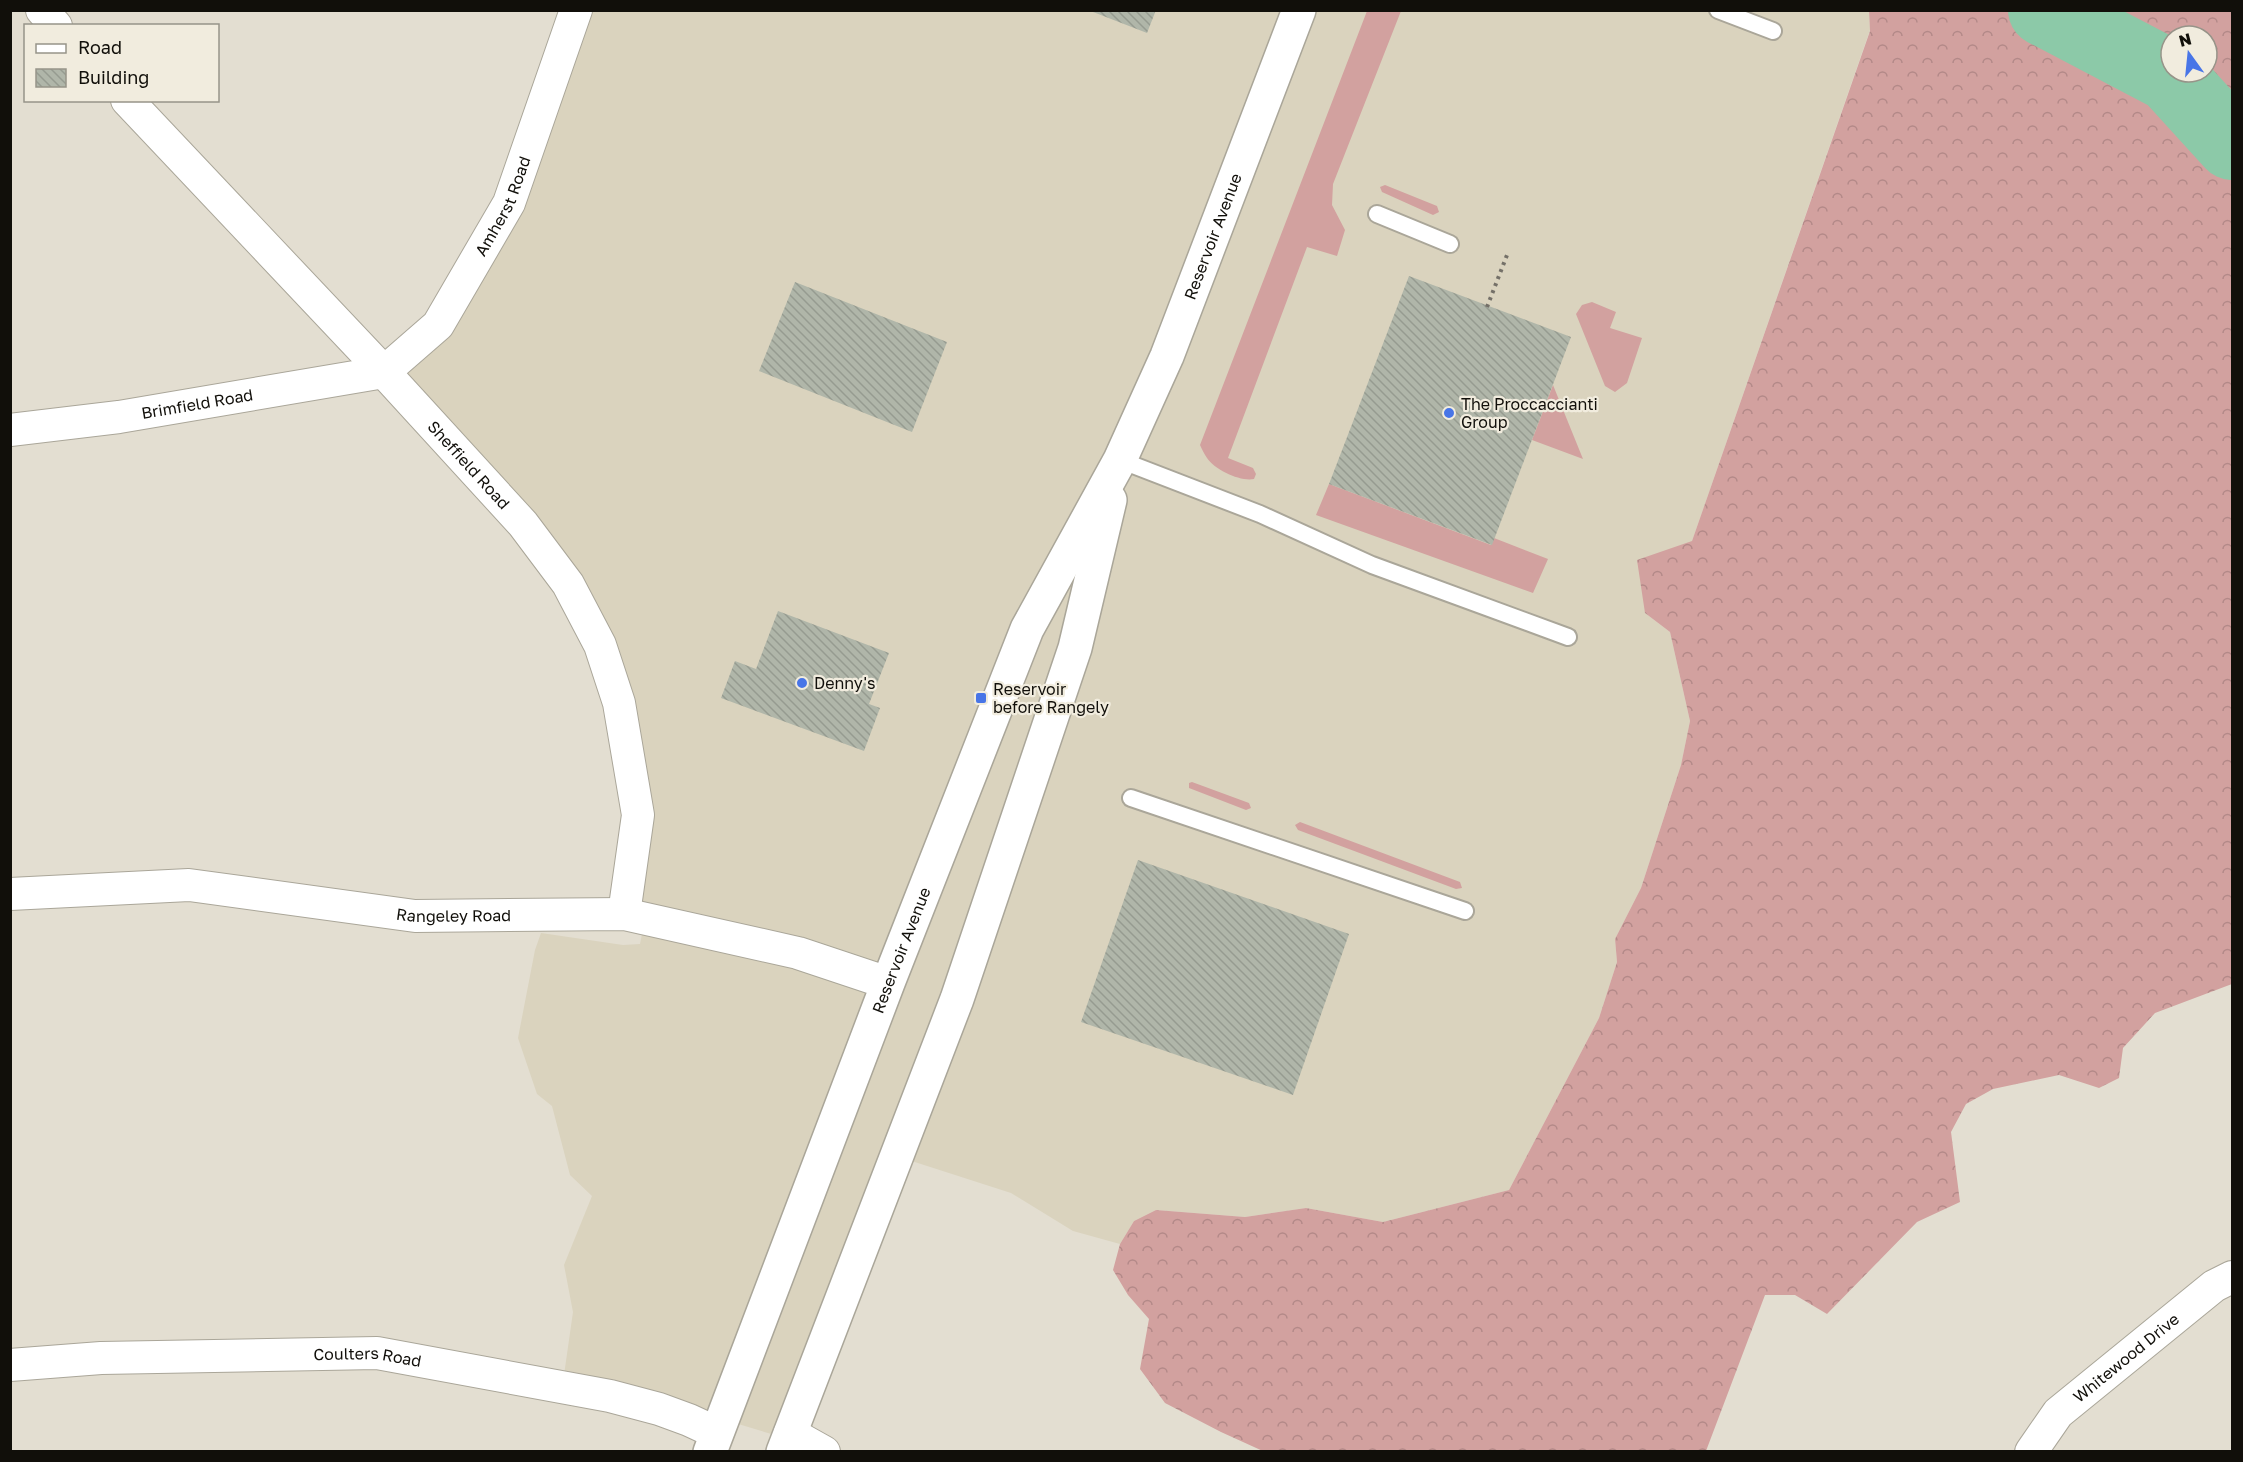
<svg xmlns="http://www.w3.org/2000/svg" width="2243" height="1462" font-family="'Golos Text',sans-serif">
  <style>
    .built { fill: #dad3be }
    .grass { fill: #d2a19f }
    .forest { fill: url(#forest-crowns); fill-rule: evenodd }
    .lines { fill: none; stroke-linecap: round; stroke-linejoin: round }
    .river { stroke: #8cc9a8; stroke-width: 72 }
    .building { fill: url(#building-back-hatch) }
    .lane-casing { stroke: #aaa699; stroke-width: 20 }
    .street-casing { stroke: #aaa699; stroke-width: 34 }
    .primary-casing { stroke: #aaa699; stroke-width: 36 }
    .path { stroke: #747068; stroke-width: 4; stroke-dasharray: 3 4.5; stroke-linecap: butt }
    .lane { stroke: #fff; stroke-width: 16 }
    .street { stroke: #fff; stroke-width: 32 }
    .primary { stroke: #fff; stroke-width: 33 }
    .poi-dot { fill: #4875e7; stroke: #f1ecde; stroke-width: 2 }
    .labels { text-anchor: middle; stroke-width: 4.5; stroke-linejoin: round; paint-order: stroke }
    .street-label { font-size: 16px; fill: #110f0a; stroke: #f1ecde }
    .poi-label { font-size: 16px; fill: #110f0a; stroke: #f1ecde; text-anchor: start }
  </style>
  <defs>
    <pattern id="forest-crowns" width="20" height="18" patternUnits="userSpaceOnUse" patternTransform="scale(1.5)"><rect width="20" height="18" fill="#d2a19f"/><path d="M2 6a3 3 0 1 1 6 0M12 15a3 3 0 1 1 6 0" fill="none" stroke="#b38988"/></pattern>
    <pattern id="building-back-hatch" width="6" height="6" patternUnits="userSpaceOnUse" patternTransform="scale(1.5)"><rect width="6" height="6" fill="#b0b6a9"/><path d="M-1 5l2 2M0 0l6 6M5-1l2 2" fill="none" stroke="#969b90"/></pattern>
  </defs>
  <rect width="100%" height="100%" fill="#e3ded1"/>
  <path class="built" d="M1869,10L1870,30L1692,541L1645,613L1670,632L1690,721L1681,765L1641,888L1615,939L1617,962L1599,1018L1509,1190L1383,1222L1306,1208L1245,1217L1156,1210L1134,1221L1120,1244L1073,1231L1011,1193L893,1155L778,1436L735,1423L560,1403L573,1312L564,1265L592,1196L570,1175L552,1106L537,1094L518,1038L535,950L541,933L623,945L640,944L643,929L600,636L395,378L449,310L574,11Z"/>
  <path class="grass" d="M1367,11H1401L1333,184L1332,205L1345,230L1337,256L1307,247L1228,458L1253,468L1256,474L1254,479C1241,482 1215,470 1207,458C1204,454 1202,449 1200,445Z
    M1385,185L1437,206L1439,212L1433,215L1382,192L1380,187Z
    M1592,302L1616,312L1610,328L1642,338L1627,383L1615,392L1605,386L1576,314L1582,305Z
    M1553,385L1583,459L1532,440Z
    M1329,484L1491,545L1494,538L1548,559L1533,593L1316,515Z
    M1192,782L1249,803L1251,808L1246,810L1189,788V783Z
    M1300,822L1460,882L1462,888L1456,889L1298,830L1295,825Z"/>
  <path class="forest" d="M1869,11H2232V984L2155,1013L2123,1048L2119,1078L2099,1088L2059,1075L1993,1089L1966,1104L1951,1132L1960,1202L1917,1222L1827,1314L1795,1295H1765L1706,1451L1265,1452L1221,1432L1165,1403L1140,1369L1149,1319L1128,1295L1113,1270L1120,1244L1134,1221L1156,1210L1245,1217L1306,1208L1383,1222L1509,1190L1599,1018L1617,962L1615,939L1641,888L1681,765L1690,721L1670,632L1645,613L1637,560L1692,541L1870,31ZM2171,36H2207V72H2171Z"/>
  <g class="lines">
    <path class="river" d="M2044,10L2170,76L2232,144"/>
  </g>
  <path class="building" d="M1088,10H1156L1147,33Z
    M1409,276L1571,337L1492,545L1329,484Z
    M795,282L947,342L912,432L759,371Z
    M778,611L889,653L869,704L880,708L864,751L721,698L735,661L756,669Z
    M1138,860L1349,934L1293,1095L1081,1022Z"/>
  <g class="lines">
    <defs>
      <path id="lane" d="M1718,10L1773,31
        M1377,214L1450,244
        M1120,460L1260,514L1372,565L1568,637
        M1131,798L1465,911"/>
      <g id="street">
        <path d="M42,10L56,26"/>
        <path id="s1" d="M127,100L384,372L523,524L568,584L600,645L619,703L638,815L624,914"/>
        <path id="s2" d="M10,430L119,417L384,372L438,325L509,203L576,10"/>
        <path id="s3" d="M10,894L189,885L415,916L624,914L798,953L888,983"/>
        <path id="s4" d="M10,1365L101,1358L377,1353L610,1396L659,1409L689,1420L717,1433"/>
        <path d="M790,1433L824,1452"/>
        <path id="s5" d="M2031,1452L2058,1413L2214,1286L2232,1277"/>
      </g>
      <g id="primary">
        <path id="s6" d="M710,1452L888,983L1027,629L1120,460L1167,356L1299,10"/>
        <path d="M783,1452L957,999L1075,648L1110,500"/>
      </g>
    </defs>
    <use href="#lane" class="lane-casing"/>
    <use href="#street" class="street-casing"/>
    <use href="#primary" class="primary-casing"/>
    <path class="path" d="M1487,307L1507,255"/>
    <use href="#lane" class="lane"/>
    <use href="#street" class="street"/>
    <use href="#primary" class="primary"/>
  </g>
  <g class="poi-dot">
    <circle cx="1449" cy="413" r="6"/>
    <circle cx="802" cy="683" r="6"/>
    <rect x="975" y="692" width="12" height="12" rx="3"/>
  </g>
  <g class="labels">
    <g class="street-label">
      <text dy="6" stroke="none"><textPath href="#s2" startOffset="586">Amherst Road</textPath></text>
      <text dy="6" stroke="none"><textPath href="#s6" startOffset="1317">Reservoir Avenue</textPath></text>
      <text dy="6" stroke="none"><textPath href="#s2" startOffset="189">Brimfield Road</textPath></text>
      <text dy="6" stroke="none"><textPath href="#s1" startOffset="500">Sheffield Road</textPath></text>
      <text dy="6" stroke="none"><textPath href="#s3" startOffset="446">Rangeley Road</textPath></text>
      <text dy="6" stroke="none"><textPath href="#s6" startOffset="537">Reservoir Avenue</textPath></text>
      <text dy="6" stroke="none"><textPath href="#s5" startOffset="135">Whitewood Drive</textPath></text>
      <text dy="6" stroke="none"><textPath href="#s4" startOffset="358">Coulters Road</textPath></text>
    </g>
    <g class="poi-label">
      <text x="1461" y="410">The Proccaccianti<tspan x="1461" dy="18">Group</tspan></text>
      <text x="814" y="689">Denny's</text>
      <text x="993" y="695">Reservoir<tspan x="993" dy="18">before Rangely</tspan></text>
    </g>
  </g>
  <rect width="2243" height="1462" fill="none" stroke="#110f0a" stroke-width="24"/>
  <rect x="24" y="24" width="195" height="78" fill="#f1ecde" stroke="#979489" stroke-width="1.5"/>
  <rect x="36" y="44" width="30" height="9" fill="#ffffff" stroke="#979489" stroke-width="1.5"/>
  <text x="78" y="54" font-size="18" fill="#110f0a">Road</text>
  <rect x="36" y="69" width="30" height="18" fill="url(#building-back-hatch)" stroke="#979489" stroke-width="1.5"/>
  <text x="78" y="84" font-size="18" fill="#110f0a">Building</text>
  <g transform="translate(2189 54) rotate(345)"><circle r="28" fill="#f1ecde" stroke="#979489" stroke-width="1.5"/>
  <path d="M0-4.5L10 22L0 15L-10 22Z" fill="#4875e7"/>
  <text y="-9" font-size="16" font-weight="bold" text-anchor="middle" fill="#110f0a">N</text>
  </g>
</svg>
